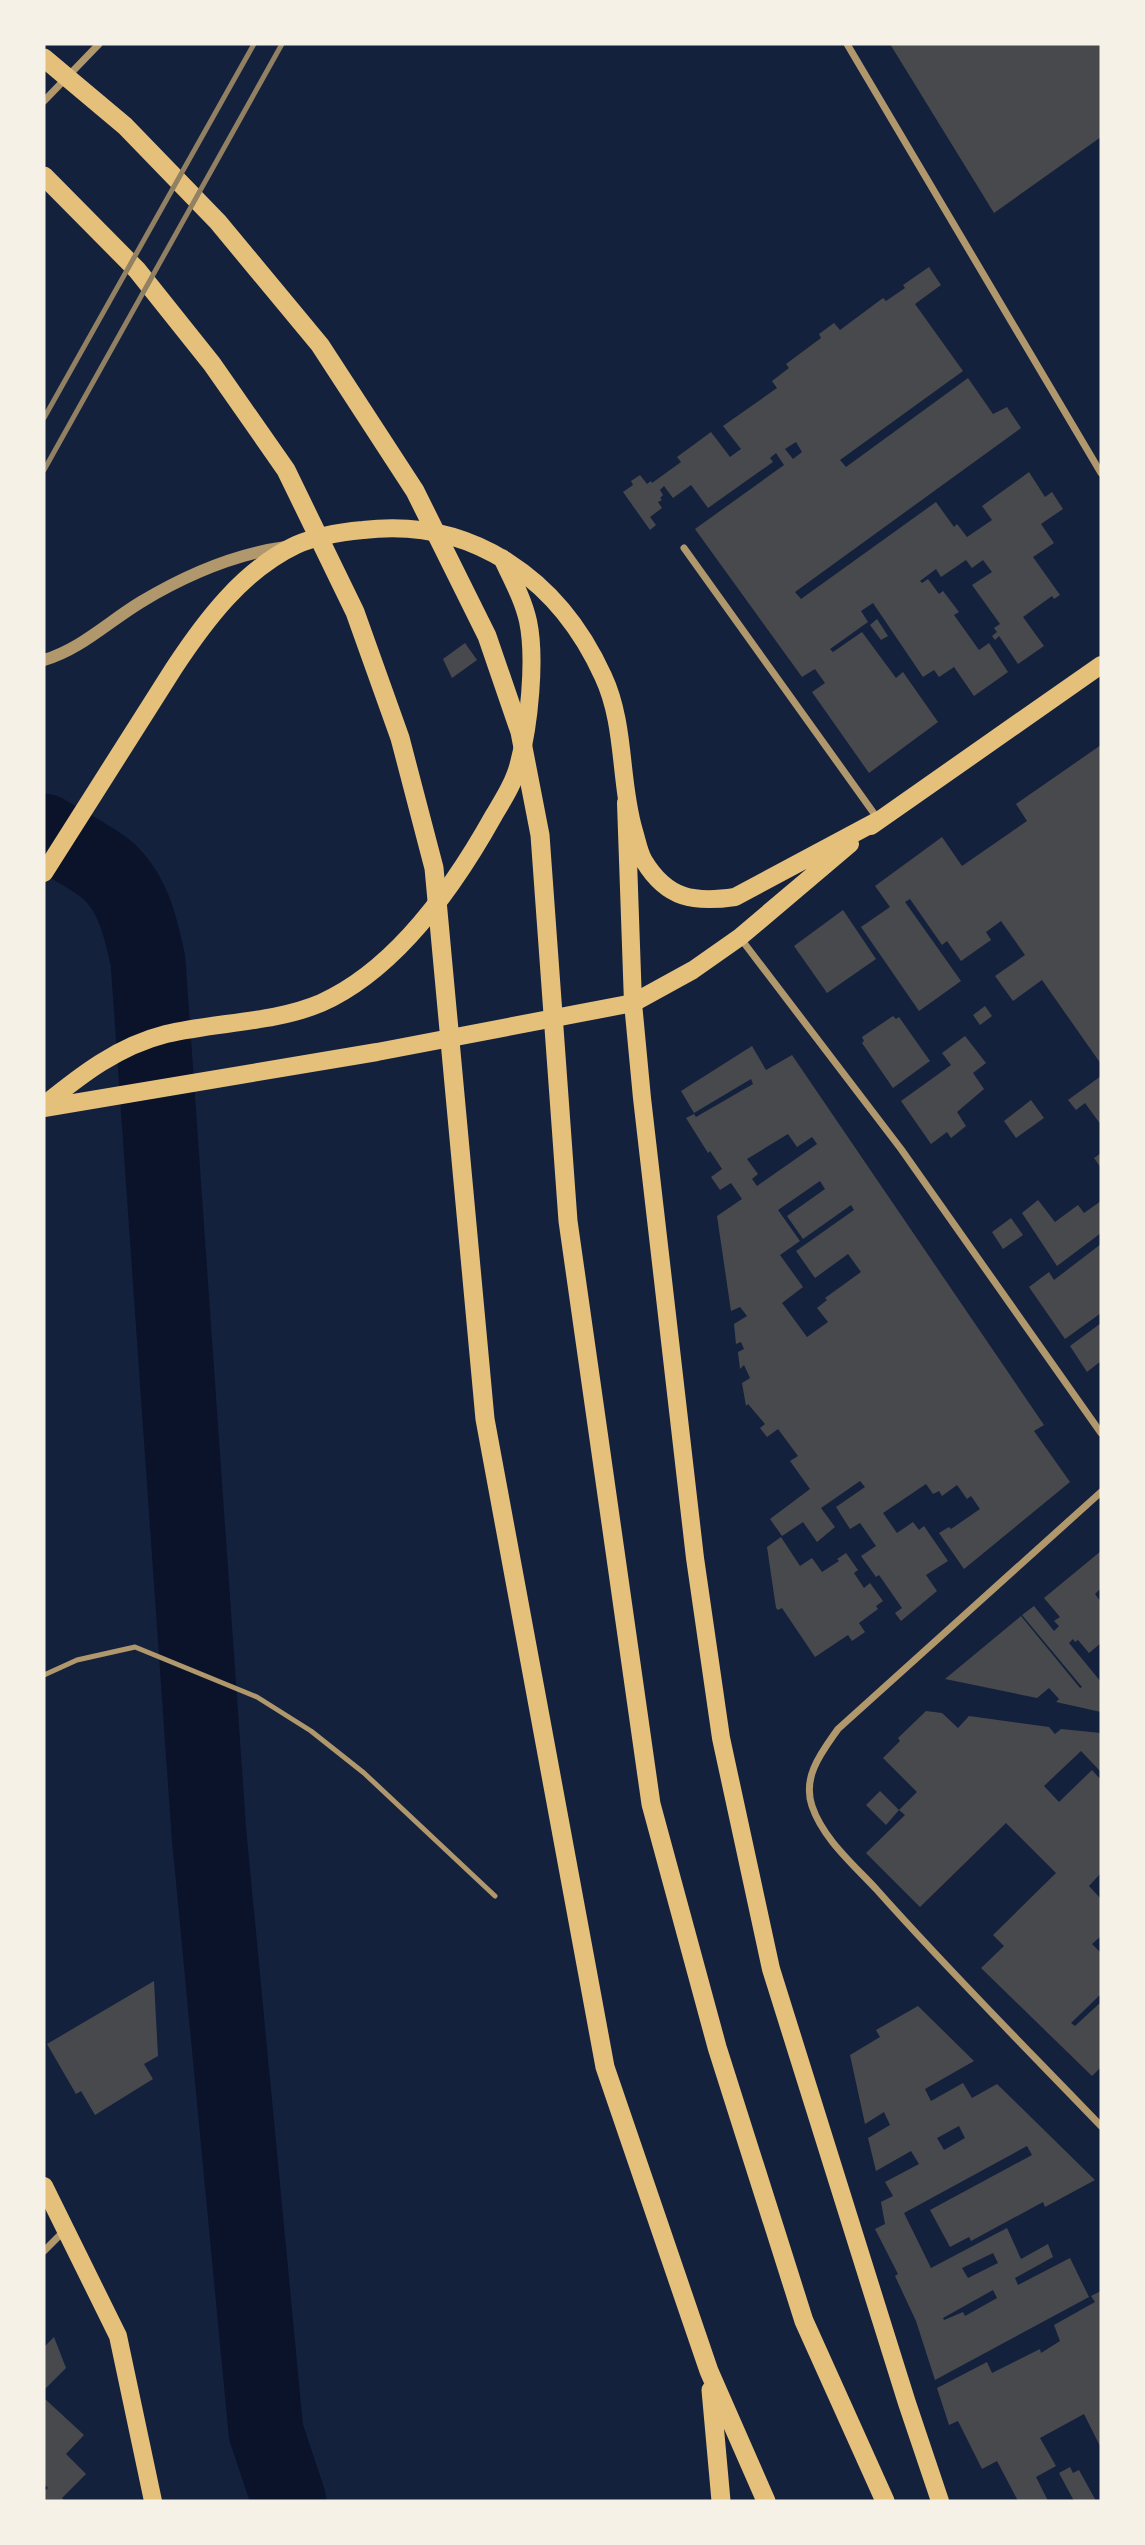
<svg xmlns="http://www.w3.org/2000/svg" width="1145" height="2545" font-family="'Work Sans',sans-serif">
  <style>
    .lines { fill: none; stroke-linecap: round; stroke-linejoin: round }
    .river { stroke: #0b132b; stroke-width: 75 }
    .building { fill: #48494c; fill-rule: evenodd }
    .service { stroke: #b1986c; stroke-width: 5 }
    .minor { stroke: #b1986c; stroke-width: 7 }
    .tertiary { stroke: #b1986c; stroke-width: 12 }
    .primary { stroke: #e5c07b; stroke-width: 18 }
    .trunk { stroke: #e5c07b; stroke-width: 19 }
    .rail { stroke: #918062; stroke-width: 5 }
  </style>
  <rect width="100%" height="100%" fill="#14213d"/>
  <g class="lines">
    <path class="river" d="M44,831C64,843 86,854 105,868C133,891 141,928 148,961L209,1834L266,2432L289,2501"/>
  </g>
  <path class="building" d="M890,44H1101V137L994,213Z
    M929,267L941,285L915,304L963,371L840,460L846,467L968,378L993,414L1007,407L1021,428L795,592L801,599L936,502L954,527L957,524L967,537L992,520L982,506L1029,472L1045,497L1052,492L1063,509L1041,524L1054,543L1033,557L1060,595L1054,599L1052,596L1023,617L1044,646L1018,664L999,636L995,640L992,636L997,632L994,628L1000,624L972,585L992,572L983,560L972,568L966,560L941,577L936,569L920,581L922,583L928,579L939,594L943,591L959,612L954,615L979,650L989,643L1008,672L974,696L954,667L939,677L934,670L923,677L873,603L861,611L868,622L830,649L833,652L862,632L896,678L903,672L938,722L869,773L812,692L825,683L815,669L802,677L695,529L784,465L776,453L770,458L773,462L708,508L691,485L673,498L664,486L660,490L663,495L660,498L662,500L658,502L662,508L650,517L656,525L650,530L623,492L633,485L631,481L640,475L647,484L651,481L652,483L681,462L677,457L711,432L730,457L741,449L723,426L777,388L772,381L789,368L786,364L821,338L819,334L834,323L840,330L883,298L886,301L905,288L903,285ZM796,442L802,452L793,459L785,449Z
    M877,619L888,636L881,640L870,625Z
    M465,643L477,660L452,678L443,659Z
    M1101,745V1064L1042,980L1013,1001L995,976L1025,955L1001,921L986,932L991,940L961,961L947,941L942,945L910,899L905,902L961,981L919,1011L861,927L890,907L875,886L942,837L962,866L1027,821L1016,804Z
    M843,910L876,959L827,993L794,946Z
    M985,1006L992,1016L980,1025L973,1015Z
    M893,1016L896,1019L899,1017L930,1061L893,1088L862,1043L864,1041L862,1037Z
    M965,1036L986,1063L973,1073L984,1089L957,1112L966,1126L951,1138L947,1132L931,1144L901,1101L951,1065L942,1053Z
    M752,1046L766,1070L792,1055L1044,1425L1034,1431L1070,1482L964,1569L939,1533L949,1527L951,1529L980,1509L971,1496L967,1499L957,1485L942,1496L939,1491L933,1494L926,1484L883,1513L897,1533L913,1522L919,1530L924,1526L948,1561L926,1575L937,1591L901,1621L895,1613L902,1608L879,1575L876,1577L861,1556L876,1546L860,1523L850,1529L836,1507L865,1487L860,1481L821,1508L835,1527L817,1542L803,1522L782,1536L770,1519L810,1489L790,1461L798,1456L778,1429L767,1437L760,1428L765,1424L748,1404L746,1406L742,1383L750,1378L744,1365L740,1369L738,1352L744,1349L741,1342L736,1344L734,1324L747,1316L740,1307L731,1311L717,1216L742,1199L731,1183L720,1190L711,1177L722,1169L710,1151L708,1153L686,1118L694,1114L696,1117L753,1084L751,1079L694,1113L681,1091ZM788,1134L797,1147L812,1137L817,1144L757,1186L752,1179L758,1174L747,1159ZM820,1181L825,1189L787,1216L803,1239L851,1205L854,1210L796,1251L815,1278L848,1254L861,1272L825,1298L827,1300L817,1308L828,1322L807,1337L782,1303L803,1287L780,1255L800,1241L778,1210Z
    M1101,1076V1125L1085,1103L1076,1110L1068,1100Z
    M1031,1100L1044,1118L1016,1138L1004,1121Z
    M1101,1153V1168L1094,1158Z
    M1038,1200L1055,1222L1078,1205L1084,1213L1101,1201V1233L1057,1266L1022,1213Z
    M1011,1218L1023,1235L1003,1249L992,1232Z
    M1101,1244V1313L1065,1339L1029,1287L1049,1272L1054,1280Z
    M1101,1323V1361L1087,1372L1070,1346Z
    M781,1537L800,1566L812,1558L822,1572L839,1561L837,1559L846,1553L858,1570L854,1573L864,1588L870,1583L883,1601L876,1606L878,1609L859,1623L865,1632L852,1641L848,1635L815,1657L782,1608L778,1610L776,1608L767,1547Z
    M1101,1551V1591L1100,1589L1095,1594L1101,1602V1643L1089,1653L1078,1640L1075,1642L1073,1639L1069,1643L1101,1682V1712L1056,1702L1059,1699L1049,1688L1037,1698L945,1679L1021,1616L1080,1688L1082,1687L1022,1615L1034,1606L1054,1631L1059,1626L1054,1621L1060,1617L1044,1598Z
    M926,1711L942,1713L958,1728L969,1716L1049,1727L1055,1734L1061,1729L1101,1733L1100,1771L1081,1751L1044,1786L1059,1802L1092,1770L1101,1780V1873L1089,1886L1101,1899V1936L1092,1944L1100,1952L1101,1951V1994L1071,2023L1075,2026L1101,2002V2067L1092,2076L981,1968L1004,1946L993,1935L1056,1873L1006,1823L920,1907L866,1853L905,1815L899,1810L886,1825L866,1805L880,1791L899,1810L917,1792L883,1758L900,1741L898,1738Z
    M154,1981L158,2056L144,2064L153,2079L95,2115L81,2091L76,2094L47,2044Z
    M918,2006L974,2061L925,2089L931,2101L963,2083L972,2098L997,2084L1095,2180L1045,2207L1043,2202L971,2241L969,2237L950,2247L930,2210L1032,2155L1027,2146L904,2213L931,2268L1007,2228L1021,2259L1048,2244L1053,2257L1015,2278L1018,2285L1070,2258L1089,2297L935,2380L916,2321L895,2276L898,2274L875,2229L885,2224L881,2202L893,2196L885,2182L919,2164L911,2151L876,2171L868,2138L890,2125L884,2112L865,2124L850,2055L880,2037L876,2030ZM959,2126L965,2138L944,2150L937,2138ZM993,2253L998,2263L968,2278L962,2268ZM993,2290L997,2298L965,2316L963,2312L944,2320L943,2318Z
    M1101,2291V2448L1084,2414L1040,2438L1056,2466L1036,2477L1048,2501H1018L997,2461L982,2469L958,2421L949,2425L937,2388L987,2362L992,2373L1040,2349L1041,2353L1060,2341L1054,2325L1095,2302L1091,2296Z
    M54,2337L66,2368L44,2390V2347Z
    M44,2398L84,2435L66,2454L86,2474L62,2498L65,2501H44V2491L48,2488L44,2484Z
    M1070,2467L1073,2473L1079,2470L1096,2501H1074L1059,2473Z"/>
  <g class="lines">
    <path class="service" d="M44,1675L77,1660L135,1647L257,1697L311,1731L364,1773L495,1896"/>
    <path class="minor" d="M847,44L1101,473
      M44,101L99,44
      M684,548L878,819
      M741,939L901,1149L1101,1433
      M1101,1492L838,1729C822,1752 802,1776 812,1806C823,1839 854,1865 877,1890C949,1971 1026,2048 1101,2126
      M44,2251L66,2229"/>
    <path class="tertiary" d="M44,660C81,649 108,622 141,602C186,575 234,554 286,547"/>
    <path class="primary" d="M626,803L633,1003L642,1098L695,1558L721,1738L771,1969L907,2403L940,2501
      M871,826L1101,665
      M44,873L174,668C205,621 243,570 296,545C316,536 341,532 363,530C472,517 559,579 603,676C626,725 619,781 634,831C637,841 639,853 644,861C667,899 694,903 735,897L879,820
      M44,1105C81,1075 118,1046 166,1034C216,1022 274,1023 321,1003C397,969 455,885 494,815C503,800 515,781 519,763C529,726 536,659 528,621C523,599 512,579 502,558
      M44,1108L377,1052L633,1003L693,970L740,937L850,844
      M44,2186L118,2336L153,2501"/>
    <path class="trunk" d="M44,58L125,126L218,222L320,345L415,491L487,636L520,732L540,835L568,1221L651,1804L717,2047L804,2321L885,2501
      M44,176L137,270L212,364L286,470L355,612L400,738L434,868L485,1419L605,2067L709,2371L766,2501
      M711,2390L721,2501"/>
    <path class="rail" d="M44,418L254,44
      M44,470L282,44"/>
  </g>
  <rect width="1145" height="2545" fill="none" stroke="#f6f1e7" stroke-width="91"/>
</svg>
